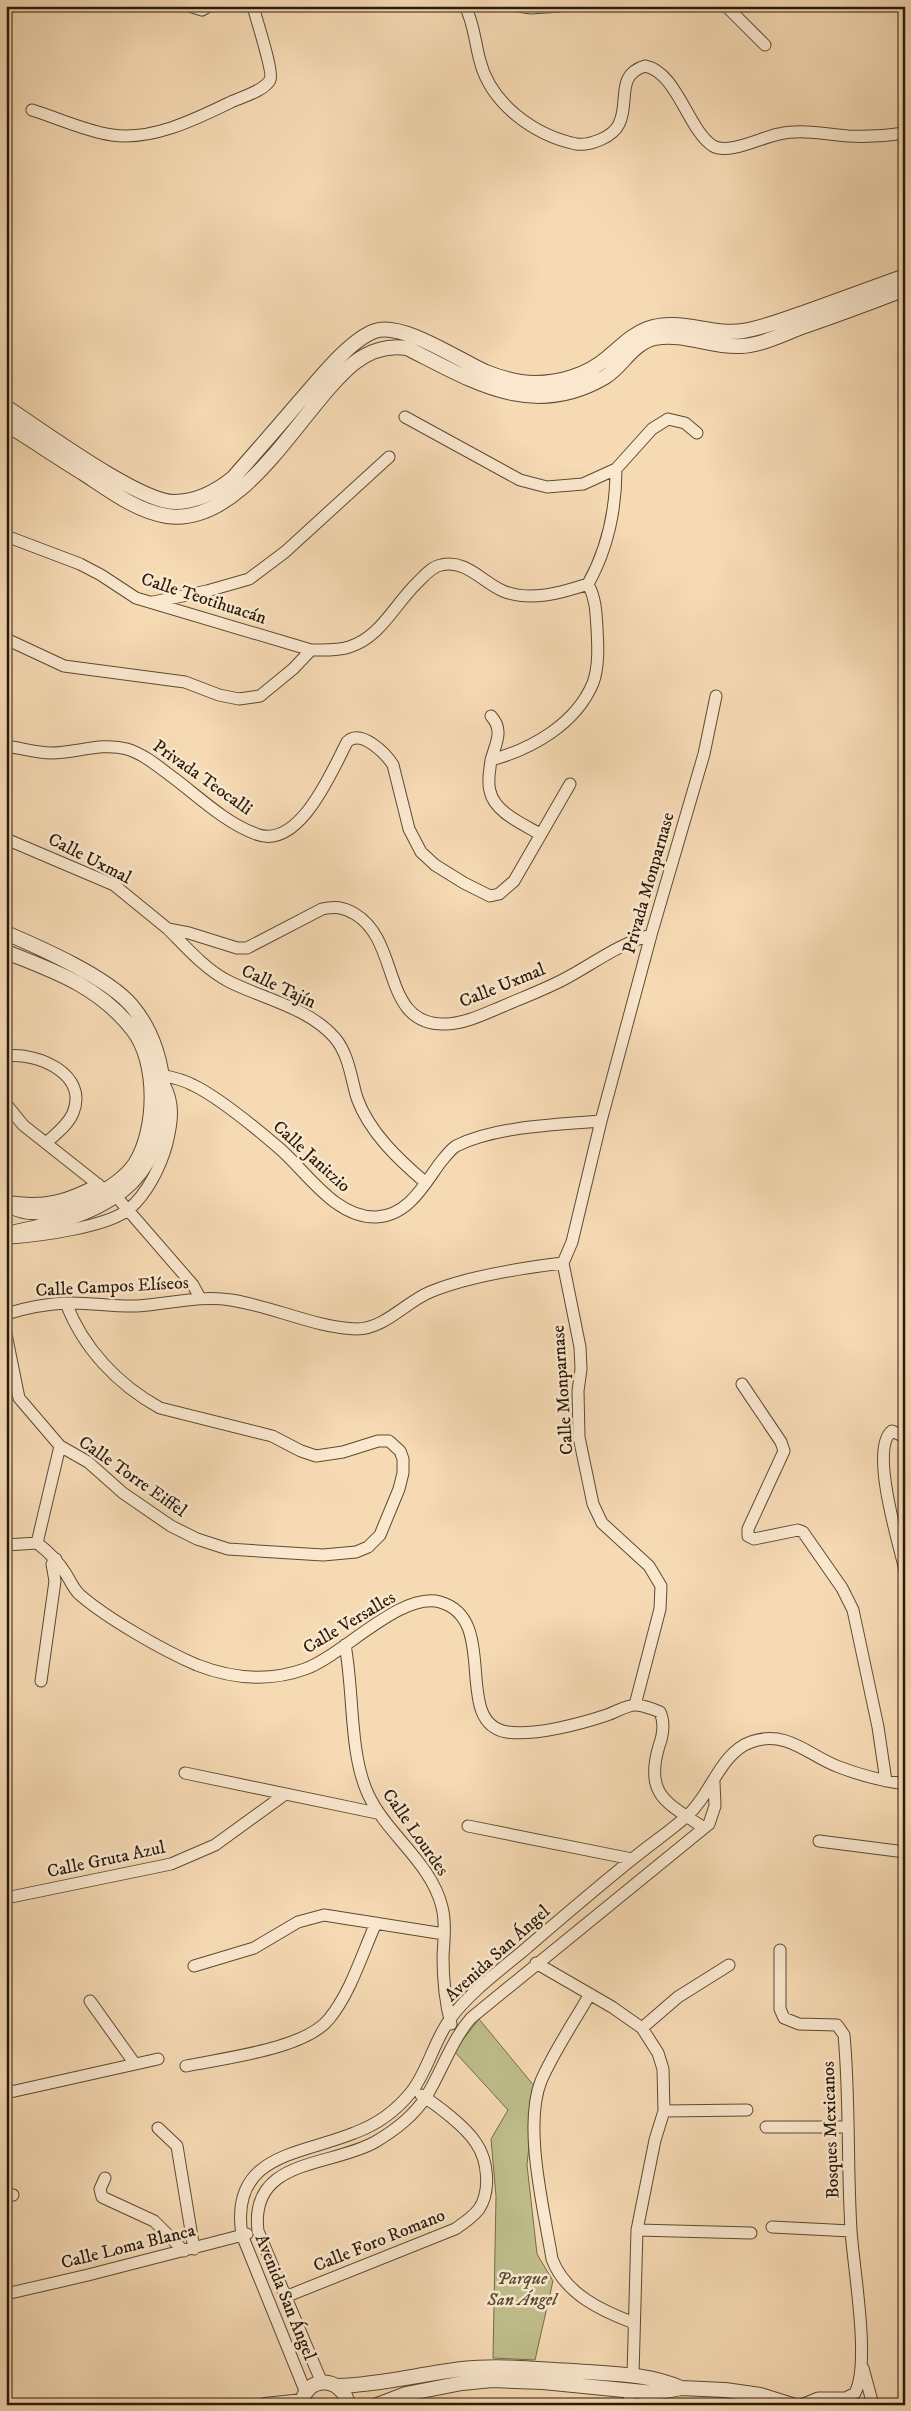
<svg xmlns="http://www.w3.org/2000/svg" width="911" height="2411" font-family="'IM FELL DW Pica',serif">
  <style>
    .green { fill: #bfbe8b; stroke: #746c4a }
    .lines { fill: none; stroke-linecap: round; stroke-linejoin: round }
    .minor-casing { stroke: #5c4a34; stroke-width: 13 }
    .tertiary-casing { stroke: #5c4a34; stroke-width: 16 }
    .minor { stroke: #f9e7ce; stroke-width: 11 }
    .tertiary { stroke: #f9e7ce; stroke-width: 14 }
    .labels { text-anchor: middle; stroke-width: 5; stroke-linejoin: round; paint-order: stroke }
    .street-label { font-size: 18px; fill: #291a0a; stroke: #f9e7ce }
    .park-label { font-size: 18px; font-style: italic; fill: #564b31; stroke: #f9e7ce }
  </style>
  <rect width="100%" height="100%" fill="#f6dab4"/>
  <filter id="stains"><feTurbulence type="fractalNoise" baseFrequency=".004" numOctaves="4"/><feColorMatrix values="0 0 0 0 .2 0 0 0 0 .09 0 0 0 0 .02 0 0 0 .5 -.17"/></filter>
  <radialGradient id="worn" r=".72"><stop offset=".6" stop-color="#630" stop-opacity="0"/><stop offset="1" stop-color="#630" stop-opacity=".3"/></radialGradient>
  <path class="green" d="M479,2019L535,2087L527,2165L537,2254L553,2281L535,2360L493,2358L496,2196L491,2139L508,2110L454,2051Z"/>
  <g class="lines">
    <defs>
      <path id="minor" d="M189,6L202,10L209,6
        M465,6C474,23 475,43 480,61C491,104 534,135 576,144C590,146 613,137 619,124C630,102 615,75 645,66C677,72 688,130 713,146C729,155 762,137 779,134C801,129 826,134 848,136C867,137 886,136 905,133
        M518,6L531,8L560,6
        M726,6L765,45
        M32,110C58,118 85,131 112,135C152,141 196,119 231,102C242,97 264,91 270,80C274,72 256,19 253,6
        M405,417L520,480L547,487L583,484L616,469L652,429L668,419L685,423L697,433
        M6,536L80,564L101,575L136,598L311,650C324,650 337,651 349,647C380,638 395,604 417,583C424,576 431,567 441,565C466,559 482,582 503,591C530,602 561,593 588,584
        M153,602L207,591L249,579L285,552L389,457
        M6,639L64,666L185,682L219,695L239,699L260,696L293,669L311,650
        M491,716C504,730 496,743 491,760
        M6,746C21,748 37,753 51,753C76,753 102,742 127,749C144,754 160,768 175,779C200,798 226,823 256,834C299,851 332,771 347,742C361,728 386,754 393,765L409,829L421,852L435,865L464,883L490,896L499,894L514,881L570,784
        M540,834C523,824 494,812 490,791C487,781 490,769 491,760C532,749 576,724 593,683C599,667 598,646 597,629C596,613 596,599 588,584C608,548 616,510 616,469
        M6,839L114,885L168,929L189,933L237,948H247L322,909C335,906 343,907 355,914C402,942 380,1027 447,1024C466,1023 484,1014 501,1007C524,997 549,988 570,976C597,961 621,943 651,935
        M168,929C186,947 205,969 228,981C263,999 308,1007 335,1038C349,1055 351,1078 357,1098C369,1132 399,1160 426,1183
        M6,1056C37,1052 89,1074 73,1113C68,1125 56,1134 47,1142
        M161,1075C171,1077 184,1080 193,1085C218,1097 258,1130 279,1148C307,1172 335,1218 376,1217C408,1216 424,1185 440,1163C445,1157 450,1150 456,1146C496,1126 556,1125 601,1121
        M6,1104L23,1125L100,1186
        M12,1202C45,1207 69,1200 98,1184
        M121,1202L193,1285L200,1298
        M10,1238C38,1236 108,1227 129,1209C147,1194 161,1166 167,1143C172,1122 175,1104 164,1084
        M6,1314C25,1308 45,1304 66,1303C89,1302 114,1307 137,1306C169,1304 200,1295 231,1300C272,1306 316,1328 357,1329C384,1329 406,1302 430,1292C469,1276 521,1268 563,1263
        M6,1334L19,1398L60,1446L88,1462L123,1493L171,1526L197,1539L228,1549L323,1555L356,1552L368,1547L380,1535L399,1489L403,1473V1459L400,1451L389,1441H378L343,1452L316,1456L301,1451L272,1436L160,1408C118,1385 83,1348 66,1303
        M742,1384L781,1442L784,1451L748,1529V1536L754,1539L798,1530L803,1532L842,1588L853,1610L878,1727L886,1781
        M905,1437L892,1431C869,1448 899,1544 905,1570
        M37,1543L60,1446
        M6,1545L37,1543C49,1552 58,1561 66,1574C70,1580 73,1588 79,1594C106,1618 164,1651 197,1665C233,1679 269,1682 305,1669C342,1656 401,1591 440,1602C501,1619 451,1723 507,1732C535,1736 580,1724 607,1715C616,1712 628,1704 637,1705C645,1706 653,1709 660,1712C665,1723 663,1735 659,1746C644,1796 668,1803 704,1828
        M345,1645C354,1691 349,1753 368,1794C387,1835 431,1862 442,1907C446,1922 444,1941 443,1956C443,1979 445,2002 451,2024
        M41,1681L55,1581L52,1564L56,1559
        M635,1705L660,1609L661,1586L649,1566L602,1523L593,1504L579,1437L578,1391L581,1369L580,1347L563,1263L572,1242L601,1121L651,935L704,754L716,696
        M185,1773L377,1813
        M468,1826L632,1859
        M819,1841L905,1852
        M6,1898L171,1864L215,1845L284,1795
        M780,1950V2009L784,2018L799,2024L837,2025L844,2035C850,2099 847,2165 851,2230C853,2266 871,2363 855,2393L846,2398H818L801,2405
        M536,1963L612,2007L642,2028L658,2053L663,2069L664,2111L655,2140L637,2230L633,2375
        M194,1966L254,1948L298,1922L324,1915L444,1934
        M590,1994C574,2022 554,2051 541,2081C523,2126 544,2210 552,2259C565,2294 602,2311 634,2323
        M90,2001L135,2064
        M642,2028L678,1997L729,1965
        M186,2066C224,2058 305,2049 329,2019C351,1992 362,1954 376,1923
        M6,2093L158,2059
        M664,2111L747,2110
        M766,2127H847
        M158,2128L177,2146L194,2249
        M105,2178L100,2189L102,2197L154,2221L184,2251
        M6,2194L13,2195
        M772,2227L851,2231
        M637,2230L751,2233
        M6,2294L88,2275L247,2234
        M285,2297L455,2229C464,2223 472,2218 479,2209C491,2191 488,2160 476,2143C466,2127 437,2105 421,2095
        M863,2368L873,2405
        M322,2383L258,2231C249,2158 331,2167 375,2142C394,2131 414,2115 426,2097C442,2071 451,2041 471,2018L709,1824L715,1806L714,1782
        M306,2393L242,2235C229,2154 300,2155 354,2133C376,2125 397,2110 412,2091C428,2070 434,2041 450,2019C469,1993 498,1972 523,1951C558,1921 594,1890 630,1861C649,1845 669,1832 687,1816C711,1795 720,1753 751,1742C787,1729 809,1756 839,1767C860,1775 883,1781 905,1784
        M629,2405L630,2391"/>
      <path id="tertiary" d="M6,407C40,429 139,502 174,502C197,502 216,492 233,478C255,453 277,428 299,402C317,382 349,340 375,331C402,321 460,361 486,372C501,378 518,383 535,383C560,383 587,375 607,358C620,348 631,335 647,329C679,317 711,336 743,331C767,327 791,317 814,309C844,298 874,287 905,276
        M6,424C32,440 57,457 83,473C109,490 136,511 167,516C245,527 302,405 354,363C369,351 388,345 407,348C473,381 532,420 605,377C623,366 632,343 655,338C684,332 712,348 741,346C763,345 785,333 805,326C839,314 872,302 905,289
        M6,933C41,948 107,977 131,1005C174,1055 177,1147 123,1190C91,1216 45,1226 6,1234
        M6,952C55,971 100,987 133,1030C158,1062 157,1130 135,1164C116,1191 64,1214 31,1212C23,1212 14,1208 6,1205
        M337,2386C380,2385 420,2374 462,2369C499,2365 536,2369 573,2371C610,2374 647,2373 681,2388
        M265,2405L303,2401
        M302,2405C304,2375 343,2375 348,2405
        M377,2405L406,2394L462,2383L492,2380L543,2382L654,2393L681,2388L725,2390L760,2395L792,2405"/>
    </defs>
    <use href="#minor" class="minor-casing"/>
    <use href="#tertiary" class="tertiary-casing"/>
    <use href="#minor" class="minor"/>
    <use href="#tertiary" class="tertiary"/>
  </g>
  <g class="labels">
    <g class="street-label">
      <text transform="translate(204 598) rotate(18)" y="6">Calle Teotihuacán</text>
      <text transform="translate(203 777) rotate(35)" y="6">Privada Teocalli</text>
      <text transform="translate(90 858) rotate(27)" y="6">Calle Uxmal</text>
      <text transform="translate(648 883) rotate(-74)" y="6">Privada Monparnase</text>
      <text transform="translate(502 985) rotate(-22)" y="6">Calle Uxmal</text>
      <text transform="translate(279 986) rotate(25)" y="6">Calle Tajín</text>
      <text transform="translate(312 1156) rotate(42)" y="6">Calle Janitzio</text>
      <text transform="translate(112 1286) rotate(-3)" y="6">Calle Campos Elíseos</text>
      <text transform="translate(562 1390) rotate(-94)" y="6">Calle Monparnase</text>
      <text transform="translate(133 1476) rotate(35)" y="6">Calle Torre Eiffel</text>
      <text transform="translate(349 1622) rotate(-31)" y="6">Calle Versalles</text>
      <text transform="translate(416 1832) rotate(55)" y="6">Calle Lourdes</text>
      <text transform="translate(106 1859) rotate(-12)" y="6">Calle Gruta Azul</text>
      <text transform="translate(497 1953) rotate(-42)" y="6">Avenida San Ángel</text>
      <text transform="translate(830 2130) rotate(-92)" y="6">Bosques Mexicanos</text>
      <text transform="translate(379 2240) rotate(-22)" y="6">Calle Foro Romano</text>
      <text transform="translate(128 2246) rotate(-14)" y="6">Calle Loma Blanca</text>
      <text transform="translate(286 2297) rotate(68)" y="6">Avenida San Ángel</text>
    </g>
    <g class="park-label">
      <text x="522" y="2284">Parque<tspan x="522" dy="21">San Ángel</tspan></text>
    </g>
  </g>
  <rect width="911" height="2411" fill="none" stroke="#f6dab4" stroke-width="25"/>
  <rect x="8" y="8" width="896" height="2396" fill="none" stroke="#291a0a" stroke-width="2.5"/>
  <rect x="12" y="12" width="886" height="2386" fill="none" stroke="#291a0a"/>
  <rect width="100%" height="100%" filter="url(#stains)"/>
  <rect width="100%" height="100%" fill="url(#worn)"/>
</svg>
